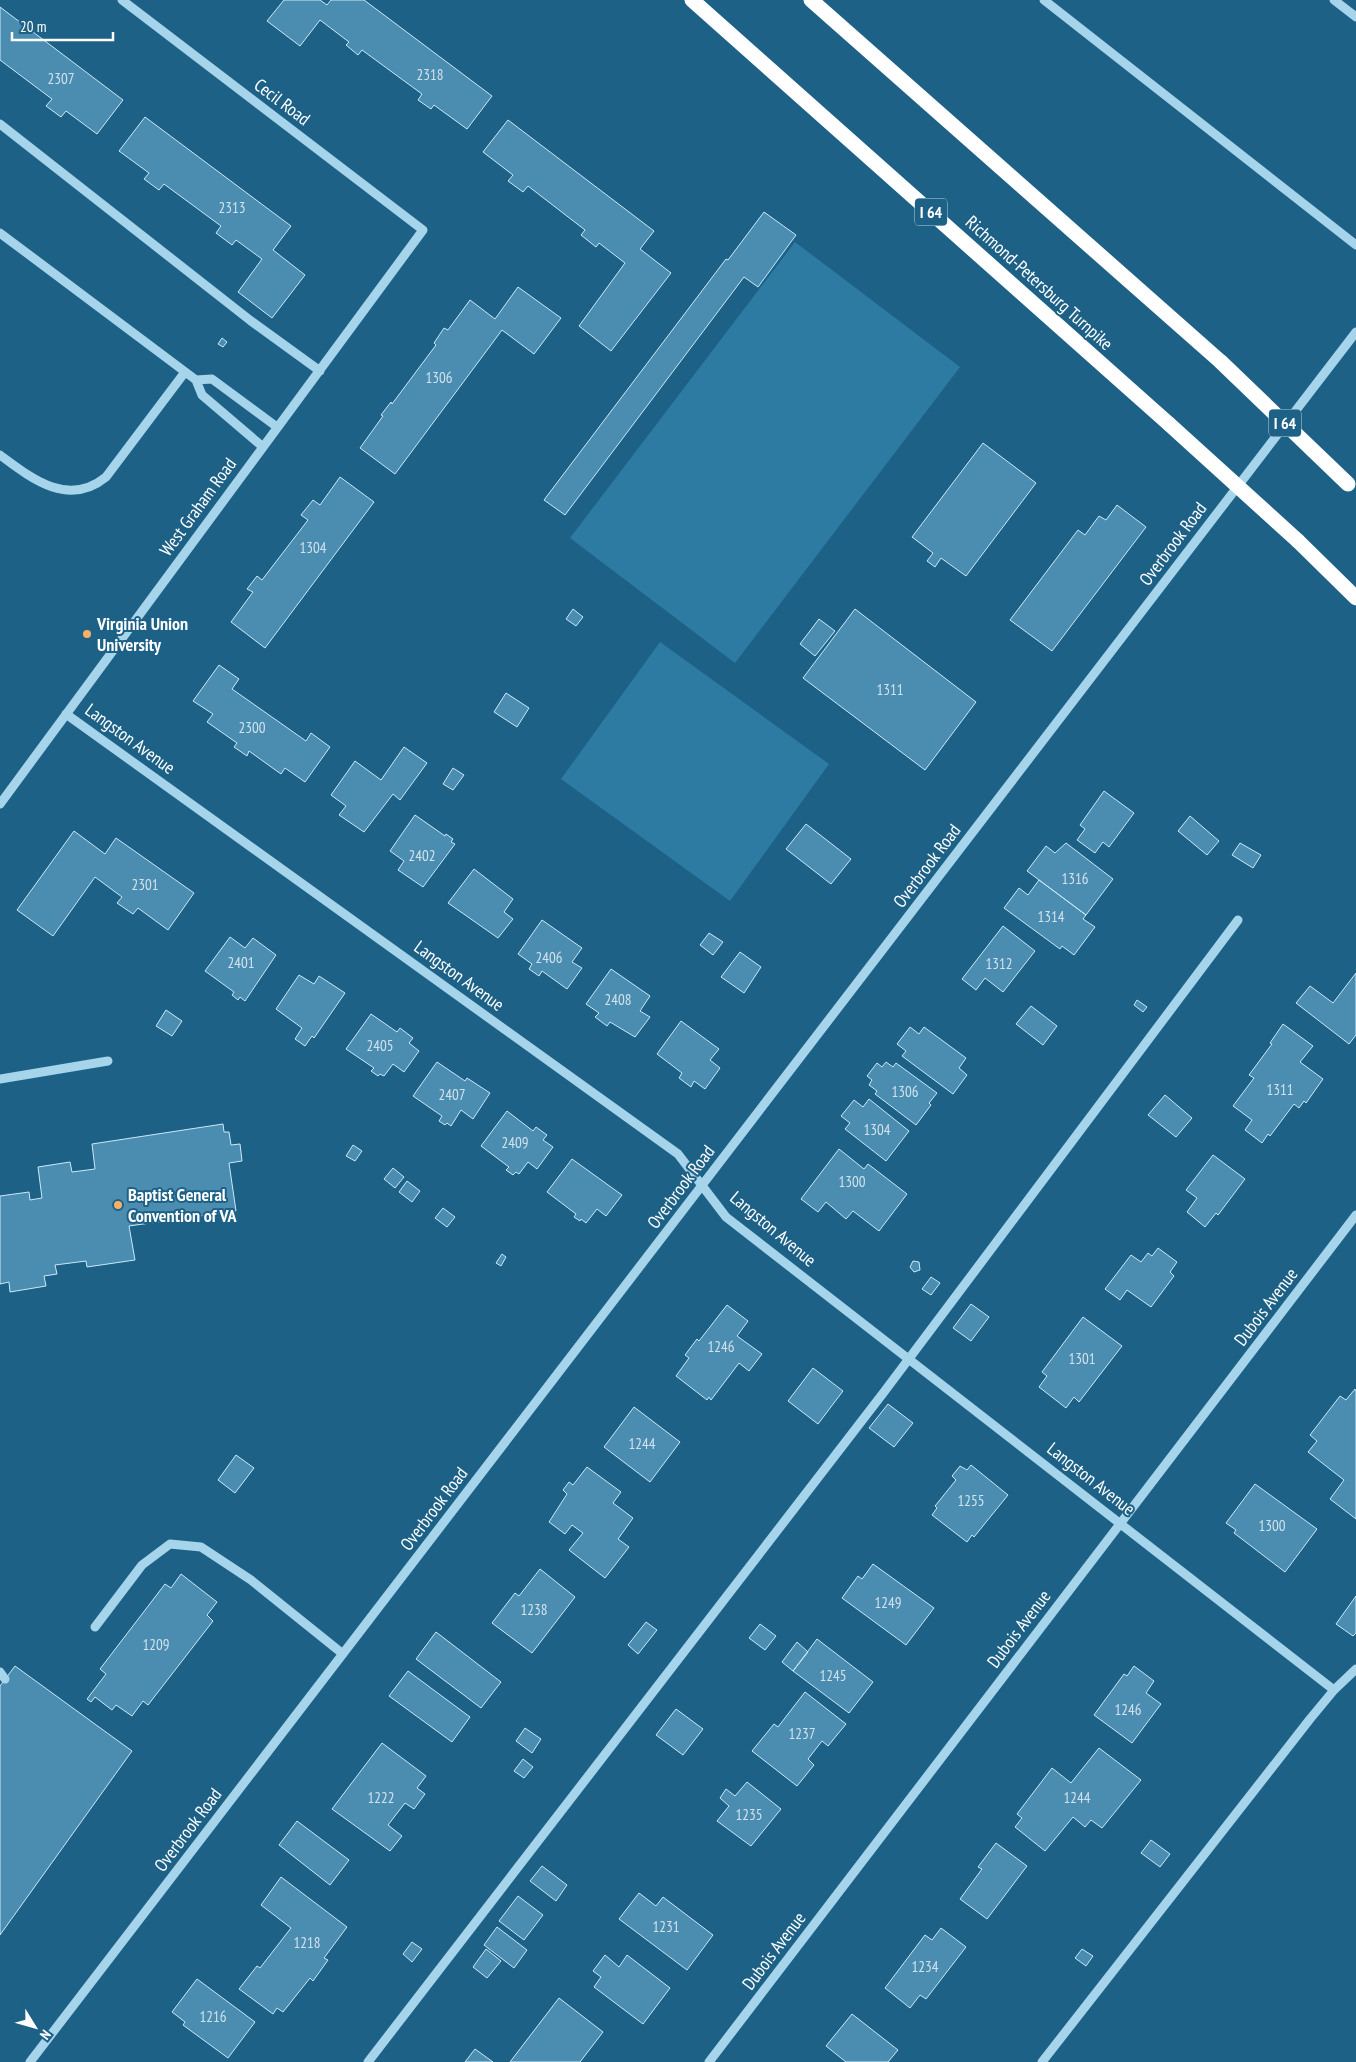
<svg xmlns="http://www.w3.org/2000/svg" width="1356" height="2062" font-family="'PT Sans Narrow',sans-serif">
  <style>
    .green { fill: #2d7ba3 }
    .building { fill: #4a8db1; stroke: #cae9f8 }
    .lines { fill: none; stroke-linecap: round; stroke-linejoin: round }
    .minor { stroke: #a5d4eb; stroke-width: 9 }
    .highway { stroke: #fff; stroke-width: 15 }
    .highway-bridge { stroke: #fff; stroke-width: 15 }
    .poi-dot { fill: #fbaf63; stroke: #1d6187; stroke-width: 2 }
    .labels { text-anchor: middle; stroke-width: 4; stroke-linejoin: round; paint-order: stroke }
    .number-label { font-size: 15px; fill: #d2e2ec }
    .shield { fill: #1d6187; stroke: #bbd0db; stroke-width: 1 }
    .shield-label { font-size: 16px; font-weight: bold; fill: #fff }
    .street-label { font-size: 18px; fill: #fff; stroke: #1d6187 }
    .poi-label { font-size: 18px; font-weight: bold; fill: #fff; stroke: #1d6187; text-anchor: start }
  </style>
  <rect width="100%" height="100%" fill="#1d6187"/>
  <path class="green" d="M795,242L960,367L735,663L570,538Z
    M660,642L829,764L730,901L561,779Z"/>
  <path class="building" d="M284,0H320L327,5L331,0H364L492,96L467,129L434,105L431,109L418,100L422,94L362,50L358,55L346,45L349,42L320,20L300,46L267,21Z
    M0,7L123,100L97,134L66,111L61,117L46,106L52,99L0,60Z
    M145,117L291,226L273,250L305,275L272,318L238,292L262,259L236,240L232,245L216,233L221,226L164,184L159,190L144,179L149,173L119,151Z
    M508,120L654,231L640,249L671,273L611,351L579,326L625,263L599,243L596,247L581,235L585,230L528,186L523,192L508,181L513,175L483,152Z
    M764,212L796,235L758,287L744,277L565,515L544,500L726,259L728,260Z
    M518,287L561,318L534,354L502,330L395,474L360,448L383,416L381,415L391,402L392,404L436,345L434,343L444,328L448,330L470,300L495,319Z
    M222,338L227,342L223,347L218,344Z
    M983,443L1036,483L966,576L941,558L935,567L927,561L933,553L912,537Z
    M340,477L374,502L265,648L231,622L253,592L247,589L257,576L262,580L308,520L301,515L313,500L320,505Z
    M1117,505L1146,527L1052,651L1010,620L1078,530L1085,535L1099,516L1106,520Z
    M573,609L583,617L576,626L566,619Z
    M855,609L976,702L925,770L803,678Z
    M819,619L835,631L815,656L800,644Z
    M219,665L239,679L232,689L306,741L311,733L330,747L305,782L285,768L281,774L249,751L247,756L234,747L237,743L207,722L213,714L193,701Z
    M506,693L529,708L517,727L494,712Z
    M404,747L427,763L400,800L393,794L364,832L339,815L346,806L331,795L355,761L381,780Z
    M453,768L464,775L453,790L443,784Z
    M1104,791L1134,813L1109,847L1103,842L1095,853L1077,840L1085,829L1080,825Z
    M415,815L445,836L446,834L453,839L451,842L455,844L423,887L398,870L404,861L390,851Z
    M1190,816L1219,841L1207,855L1178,831Z
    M806,824L851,859L831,884L786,849Z
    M74,831L105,854L116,838L194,893L168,930L138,908L133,914L117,903L122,897L95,877L53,936L17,910Z
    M1066,843L1113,879L1086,915L1027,871L1046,846L1055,853Z
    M1240,843L1261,855L1253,868L1232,855Z
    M474,869L513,899L504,912L513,919L498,938L448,903Z
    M1039,880L1086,915L1083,919L1095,927L1074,955L1062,946L1060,949L1004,908L1019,888L1028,895Z
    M542,920L582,948L572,962L582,968L567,989L542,971L539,976L529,969L532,964L518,954Z
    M1003,926L1035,951L1003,992L985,978L976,990L962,979Z
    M709,933L723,942L713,955L700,945Z
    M230,937L245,948L253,938L276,955L245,1001L240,997L238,1000L232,995L234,992L205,971Z
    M740,952L761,967L744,993L721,977Z
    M611,969L650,996L640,1011L650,1017L635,1037L610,1022L607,1026L595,1017L599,1013L586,1004Z
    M1356,973V1035L1349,1044L1296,1003L1310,986L1333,1003Z
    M299,975L314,984L319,976L345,993L314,1038L312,1036L305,1046L295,1039L302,1028L276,1009Z
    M1137,1000L1147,1007L1143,1012L1134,1005Z
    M1031,1006L1057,1026L1043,1045L1016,1024Z
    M166,1010L182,1021L172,1036L156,1026Z
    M371,1014L397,1032L400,1028L413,1038L409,1043L419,1051L404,1072L393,1064L384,1076L380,1074L378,1076L371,1071L374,1068L346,1049Z
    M681,1021L719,1049L710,1060L720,1068L705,1089L694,1081L691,1087L679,1078L682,1073L657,1054Z
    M1283,1024L1313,1046L1300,1062L1323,1079L1306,1103L1304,1101L1299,1108L1294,1104L1270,1136L1268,1134L1262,1143L1245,1130L1252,1120L1233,1106L1254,1078L1249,1075L1272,1044L1270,1043Z
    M910,1027L919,1034L924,1027L966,1058L959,1068L967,1075L953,1094L902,1056L906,1051L897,1044Z
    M437,1062L465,1081L467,1078L490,1093L473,1119L461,1110L451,1126L447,1123L445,1125L439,1121L442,1116L413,1096Z
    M886,1062L893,1067L896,1063L937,1093L929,1103L931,1105L916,1125L875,1094L877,1091L869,1085L872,1080L867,1076L877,1063L882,1067Z
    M1165,1095L1192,1118L1176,1137L1148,1115Z
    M869,1099L909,1131L886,1161L845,1129L850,1123L841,1116L854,1100L863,1107Z
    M507,1111L533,1131L536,1127L547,1135L543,1140L553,1147L537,1169L528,1162L519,1174L516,1172L513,1175L506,1170L509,1167L481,1146Z
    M223,1124L224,1132H229L231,1145L240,1144L242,1161L229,1163L236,1211L129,1226L135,1260L87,1267L86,1261L55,1265L57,1274L44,1276L46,1286L10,1292L9,1282L0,1284V1196L29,1192L30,1200L42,1198L38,1167L70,1162L72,1172L95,1169L92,1144Z
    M353,1145L362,1151L355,1161L346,1156Z
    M839,1149L864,1169L868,1164L907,1194L879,1231L853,1211L846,1219L826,1202L818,1212L801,1199Z
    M1213,1155L1245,1179L1218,1215L1216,1213L1205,1227L1187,1212L1197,1198L1186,1190Z
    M572,1159L622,1195L606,1216L597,1209L586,1223L581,1219L580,1221L574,1217L576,1214L547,1192Z
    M393,1168L404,1177L395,1188L384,1179Z
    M407,1181L420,1191L412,1202L399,1192Z
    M443,1208L455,1217L447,1227L435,1218Z
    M1158,1248L1177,1262L1170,1272L1174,1276L1151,1307L1127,1290L1120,1300L1105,1289L1131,1255L1141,1262L1148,1253L1152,1256Z
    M502,1254L506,1257L501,1266L496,1263Z
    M913,1261L919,1262L920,1270L914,1272L910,1267Z
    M931,1277L940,1283L931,1295L922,1289Z
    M971,1304L989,1317L971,1341L953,1328Z
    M727,1305L748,1321L737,1336L762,1354L749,1371L739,1363L711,1400L709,1397L707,1400L676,1376L689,1358L685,1355L697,1339L699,1341Z
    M1083,1317L1122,1346L1079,1402L1074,1397L1066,1408L1039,1387L1047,1376L1042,1372Z
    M813,1368L843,1391L818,1424L788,1401Z
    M1355,1389L1356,1391V1519L1330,1499L1344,1480L1308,1452L1317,1441L1310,1435L1340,1396L1346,1400Z
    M888,1404L913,1423L894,1447L869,1428Z
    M634,1407L680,1442L650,1482L604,1447Z
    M236,1455L254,1468L235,1493L218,1480Z
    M971,1465L1008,1495L974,1537L972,1535L967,1542L932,1515L937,1508L935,1506L956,1480L952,1476L960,1466L967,1470Z
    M587,1467L621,1492L613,1503L633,1518L618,1539L629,1547L605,1578L569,1550L583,1533L572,1525L565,1534L549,1522L567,1494L563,1490L569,1482L573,1485Z
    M1255,1484L1317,1529L1285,1572L1234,1533L1236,1530L1226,1523Z
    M873,1564L934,1608L906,1645L842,1598L858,1576L862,1579Z
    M540,1569L575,1597L532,1653L492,1623L515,1593L519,1596Z
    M181,1574L217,1602L207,1615L213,1621L148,1705L143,1701L132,1716L116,1705L112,1710L95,1697L91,1702L87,1699L106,1674L100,1669L165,1584L171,1588Z
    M1356,1596V1633L1353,1636L1336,1624Z
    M646,1622L657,1630L638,1654L628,1645Z
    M760,1624L776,1636L765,1650L749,1638Z
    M436,1632L501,1682L481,1708L416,1659Z
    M817,1639L873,1682L849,1713L793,1671Z
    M797,1642L808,1652L793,1671L782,1662Z
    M15,1666L132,1751L0,1935V1686Z
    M1134,1666L1154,1681L1146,1693L1161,1704L1132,1743L1094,1715L1124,1674L1127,1676Z
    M408,1671L470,1717L452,1742L389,1696Z
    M805,1692L846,1724L828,1746L822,1741L808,1759L814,1765L797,1786L752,1751L774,1724L778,1727Z
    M676,1709L703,1729L683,1755L656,1735Z
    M525,1728L541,1739L532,1753L516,1741Z
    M382,1743L426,1776L417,1788L425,1794L414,1809L405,1803L388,1825L402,1836L390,1851L332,1809Z
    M1099,1748L1141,1780L1102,1828L1091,1820L1085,1827L1073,1817L1045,1851L1015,1827L1022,1818L1017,1814L1052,1768L1071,1783Z
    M523,1759L533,1767L524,1778L514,1771Z
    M747,1782L781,1809L751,1846L717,1821L729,1806L720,1798L726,1789L735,1796Z
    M297,1821L349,1860L330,1885L279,1845Z
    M1151,1840L1170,1854L1160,1867L1141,1853Z
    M996,1843L1027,1866L987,1919L960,1899L982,1869L978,1867Z
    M542,1866L567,1885L556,1901L530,1881Z
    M281,1877L347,1927L324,1958L328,1960L313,1981L310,1978L283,2012L277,2008L273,2014L239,1989L257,1966L260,1968L291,1928L261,1905Z
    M639,1893L656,1906L663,1897L713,1935L687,1970L619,1919Z
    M518,1896L543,1915L524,1940L499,1921Z
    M497,1927L527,1950L514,1968L484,1945Z
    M941,1928L966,1947L926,1999L920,1995L910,2008L885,1988L925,1935L932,1940Z
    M412,1942L422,1949L412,1962L403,1954Z
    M486,1949L501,1961L487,1978L473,1967Z
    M1082,1949L1093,1956L1086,1966L1075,1958Z
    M605,1955L619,1967L627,1955L670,1988L643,2024L594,1987L601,1977L593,1971Z
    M197,1979L255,2022L228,2058L183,2025L185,2022L172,2012Z
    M559,1998L603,2032L580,2062H510Z
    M852,2014L898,2050L888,2062H846L826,2046Z
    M475,2049L493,2062H465Z"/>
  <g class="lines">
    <path class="minor" d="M1044,0L1356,245
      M1334,0L1356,17
      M0,124L251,321L320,371
      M0,233L196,380L202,395L263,447
      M196,380L212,379L277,427
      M0,455C31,478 68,508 106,477L185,372
      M66,714L678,1154L726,1217L1334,1690
      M0,804L423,230L122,0
      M0,1079L108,1061
      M95,1627L142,1565L170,1544L201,1547L251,1580L343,1654
      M0,1672L5,1679
      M30,2062L1356,332
      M368,2062L884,1392L1238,920
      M709,2062L1356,1215
      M1042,2062L1310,1719L1334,1690L1356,1669"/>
    <path class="highway" d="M692,0L1169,424
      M811,0L1221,362
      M1298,541L1356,598"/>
    <path class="highway-bridge" d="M1221,362L1348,484
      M1169,424L1298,541"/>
  </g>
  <g class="poi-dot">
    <circle cx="87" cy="634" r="5"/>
    <circle cx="118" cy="1205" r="5"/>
  </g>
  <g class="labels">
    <g class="number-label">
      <text x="430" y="80">2318</text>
      <text x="61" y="84">2307</text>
      <text x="232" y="213">2313</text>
      <text x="439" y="383">1306</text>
      <text x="313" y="553">1304</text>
      <text x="890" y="695">1311</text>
      <text x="252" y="733">2300</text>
      <text x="422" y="861">2402</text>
      <text x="1075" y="884">1316</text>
      <text x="145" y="890">2301</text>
      <text x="1051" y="922">1314</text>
      <text x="549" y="963">2406</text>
      <text x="241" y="968">2401</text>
      <text x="999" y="969">1312</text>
      <text x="618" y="1005">2408</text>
      <text x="380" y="1051">2405</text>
      <text x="1280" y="1095">1311</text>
      <text x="905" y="1097">1306</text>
      <text x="452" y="1100">2407</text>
      <text x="877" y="1135">1304</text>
      <text x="515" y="1148">2409</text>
      <text x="852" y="1187">1300</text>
      <text x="721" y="1352">1246</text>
      <text x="1082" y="1364">1301</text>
      <text x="642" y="1449">1244</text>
      <text x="971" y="1506">1255</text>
      <text x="1272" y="1531">1300</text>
      <text x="888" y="1608">1249</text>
      <text x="534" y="1615">1238</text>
      <text x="156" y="1650">1209</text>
      <text x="833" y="1681">1245</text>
      <text x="1128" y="1715">1246</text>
      <text x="802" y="1739">1237</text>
      <text x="381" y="1803">1222</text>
      <text x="1077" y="1803">1244</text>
      <text x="749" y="1820">1235</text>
      <text x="666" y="1932">1231</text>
      <text x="307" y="1948">1218</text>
      <text x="925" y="1972">1234</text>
      <text x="213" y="2022">1216</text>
    </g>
    <g class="shield">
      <rect x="915" y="198.5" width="32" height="27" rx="4"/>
      <rect x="1269" y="409.5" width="32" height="27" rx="4"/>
    </g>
    <g class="shield-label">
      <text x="931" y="218">I 64</text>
      <text x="1285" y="429">I 64</text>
    </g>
    <g class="street-label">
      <text transform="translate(282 102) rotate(37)" y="6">Cecil Road</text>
      <text transform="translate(1039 283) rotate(42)" y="6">Richmond-Petersburg Turnpike</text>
      <text transform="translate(198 507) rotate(-54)" y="6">West Graham Road</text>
      <text transform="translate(1173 544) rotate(-53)" y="6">Overbrook Road</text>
      <text transform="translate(130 739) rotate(36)" y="6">Langston Avenue</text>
      <text transform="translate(927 866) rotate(-53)" y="6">Overbrook Road</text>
      <text transform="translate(459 976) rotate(36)" y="6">Langston Avenue</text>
      <text transform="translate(681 1187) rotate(-53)" y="6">Overbrook Road</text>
      <text transform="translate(773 1229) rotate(40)" y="6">Langston Avenue</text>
      <text transform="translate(1266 1307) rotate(-53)" y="6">Dubois Avenue</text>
      <text transform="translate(1091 1479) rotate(38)" y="6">Langston Avenue</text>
      <text transform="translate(434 1509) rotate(-53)" y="6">Overbrook Road</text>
      <text transform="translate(1019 1629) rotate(-53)" y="6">Dubois Avenue</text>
      <text transform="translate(188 1830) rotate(-53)" y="6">Overbrook Road</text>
      <text transform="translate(774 1951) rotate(-53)" y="6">Dubois Avenue</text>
    </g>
    <g class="poi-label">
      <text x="97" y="630">Virginia Union<tspan x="97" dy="21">University</tspan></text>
      <text x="128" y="1201">Baptist General<tspan x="128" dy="21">Convention of VA</tspan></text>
    </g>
  </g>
  <g transform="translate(35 2027) rotate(127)" stroke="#1d6187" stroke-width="4" paint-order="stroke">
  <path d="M0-4L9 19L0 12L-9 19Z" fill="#ffffff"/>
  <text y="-8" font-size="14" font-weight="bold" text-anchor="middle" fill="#ffffff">N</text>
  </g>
  <path d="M12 32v8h101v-8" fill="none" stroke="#ffffff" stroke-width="2.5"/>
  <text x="20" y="32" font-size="15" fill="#ffffff" stroke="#1d6187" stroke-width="4" paint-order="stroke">20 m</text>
</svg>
